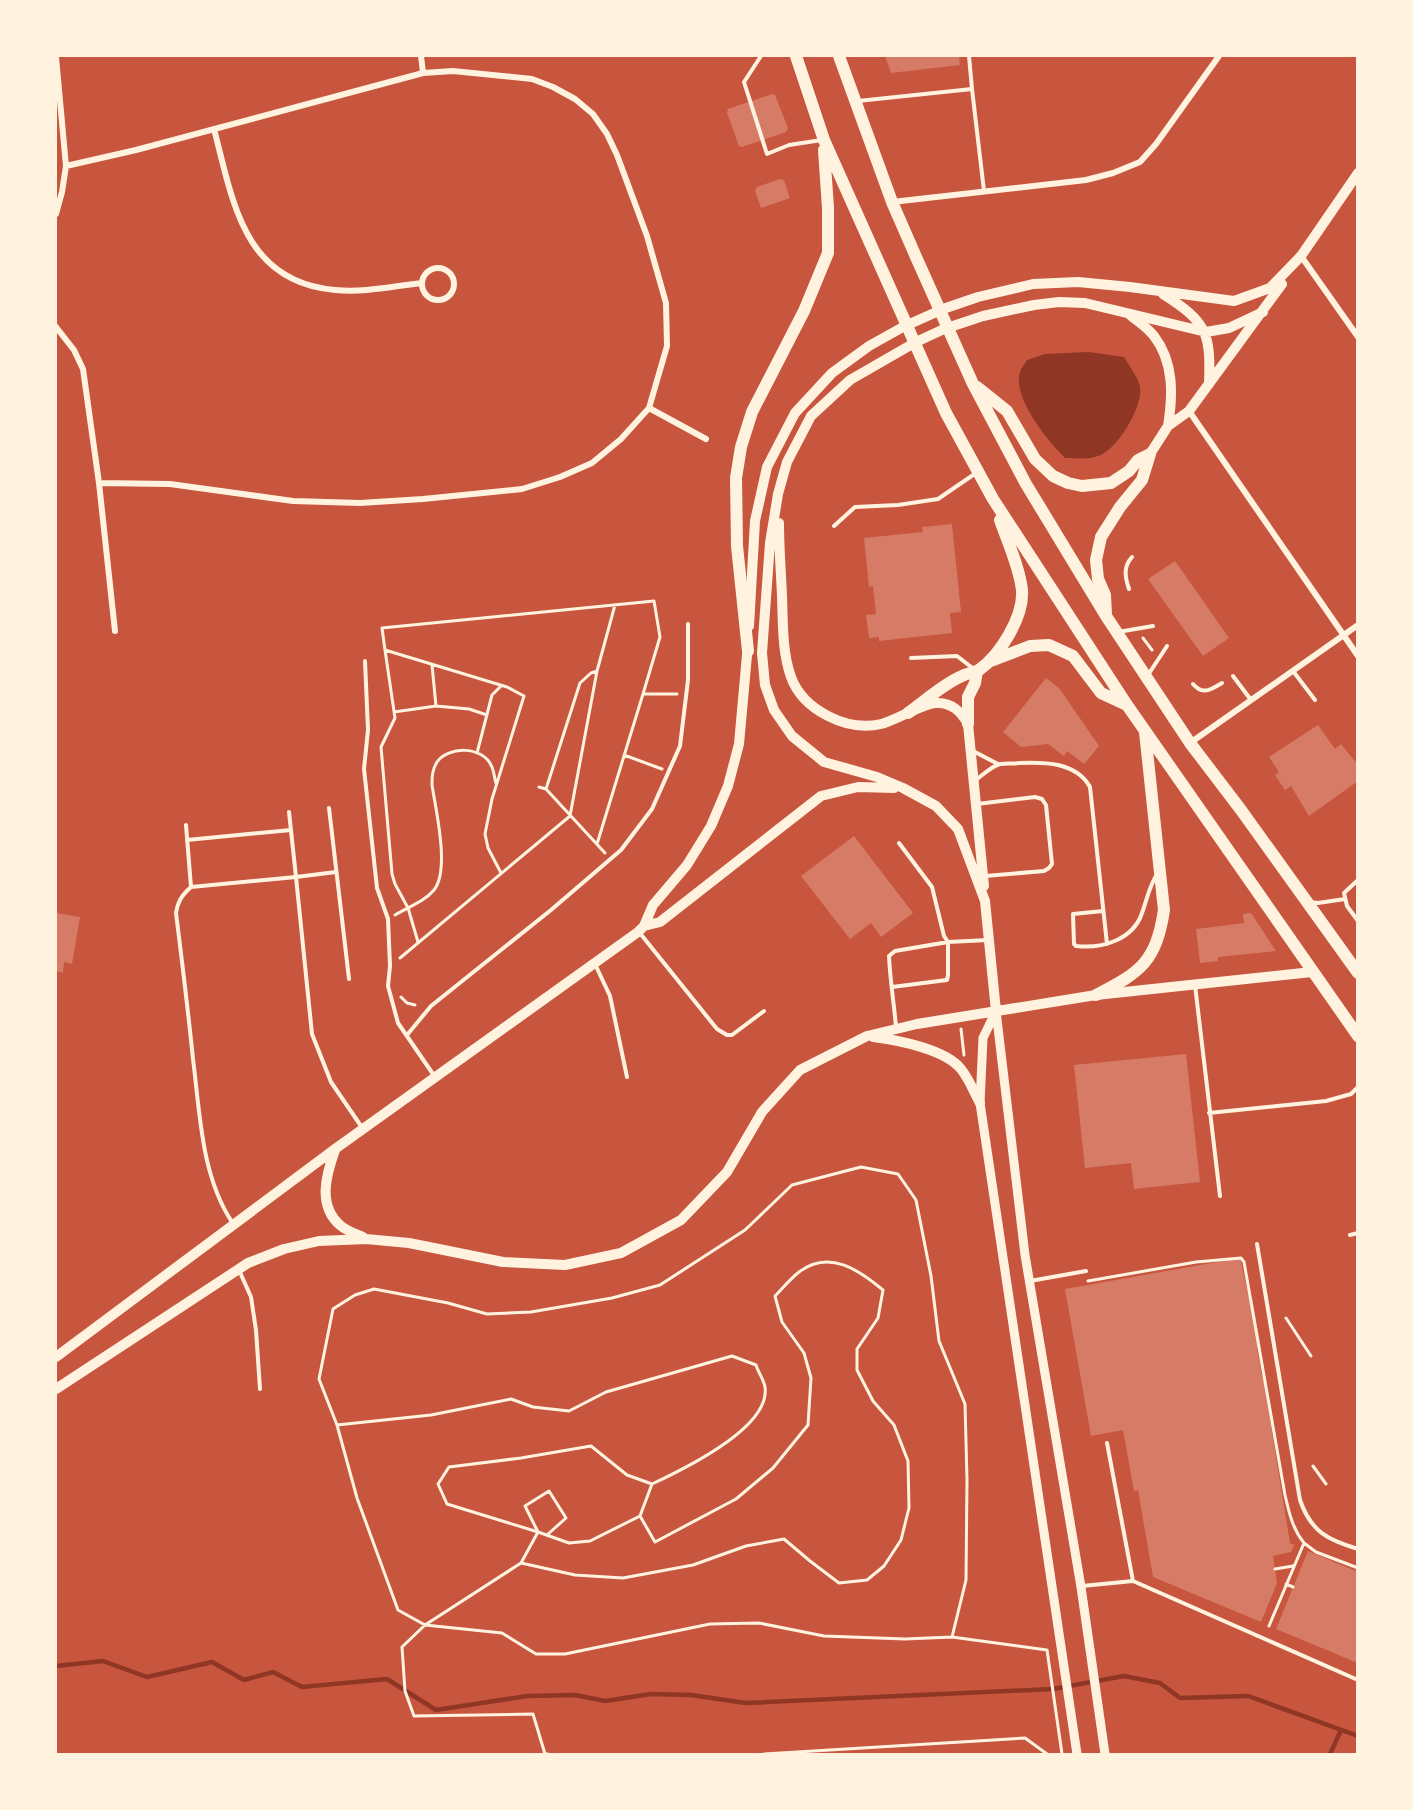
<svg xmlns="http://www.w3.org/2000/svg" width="1413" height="1810" font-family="'PT Sans Narrow',sans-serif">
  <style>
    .water { fill: #8f3625 }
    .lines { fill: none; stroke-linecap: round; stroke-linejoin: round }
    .stream { stroke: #8f3625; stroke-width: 4.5 }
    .building { fill: #d67c66 }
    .path { stroke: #fff3e0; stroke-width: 3 }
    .service { stroke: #fff3e0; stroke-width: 4 }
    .minor { stroke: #fff3e0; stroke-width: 6 }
    .tertiary { stroke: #fff3e0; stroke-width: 9 }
    .secondary { stroke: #fff3e0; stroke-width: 10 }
    .primary { stroke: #fff3e0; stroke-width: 10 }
    .trunk { stroke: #fff3e0; stroke-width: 12 }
  </style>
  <rect width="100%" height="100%" fill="#c8553d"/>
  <path class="water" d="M1089,352L1124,357C1129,366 1138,377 1140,387C1143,407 1117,450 1098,456C1087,460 1077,458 1065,458C1048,441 1012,398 1020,372C1021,368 1025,364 1027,360L1045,354Z"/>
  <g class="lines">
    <path class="stream" d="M56,1666L103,1661L147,1677L212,1662L244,1680L273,1672L302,1687L387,1679L436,1710L527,1696L575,1695L605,1701L651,1694L691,1695L746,1703L1053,1689L1124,1676L1160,1683L1180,1698L1248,1696L1358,1736
      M1330,1754L1341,1730"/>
  </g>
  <path class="building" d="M885,56H959L960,65L891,73Z
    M772,94L775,95L788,128L786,132L742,147L739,146L727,113L728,109Z
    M780,179L784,180L790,198L761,208L755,191L757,187Z
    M952,524L961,612L950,613L952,633L879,641V637L869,638L866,615L876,614L873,586L869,587L864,538L923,532L922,527Z
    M1175,561L1229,638L1203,656L1148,579Z
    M1046,678L1059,688L1099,746L1084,764L1067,751L1064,756L1048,744L1021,747L1003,732Z
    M1318,725L1335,749L1341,744L1358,765V781L1309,816L1291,786L1285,790L1275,775L1279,772L1269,757Z
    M854,836L913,913L881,937L871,923L850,939L801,876Z
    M56,913L80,917L72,964L64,962L63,973L56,971Z
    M1251,913L1276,951L1218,957V961L1200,963L1196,929L1244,923L1243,914Z
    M1186,1054L1200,1182L1134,1189L1131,1163L1085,1168L1074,1065Z
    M1240,1258L1249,1298H1252L1261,1348L1257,1349L1262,1376L1265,1375L1274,1426H1271L1290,1543L1294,1545L1291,1552L1273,1556L1277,1583L1261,1622L1153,1577L1138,1490L1134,1491L1123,1430L1091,1436L1065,1289Z
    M1308,1551L1358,1572V1663L1276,1629Z"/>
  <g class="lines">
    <path class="path" d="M1143,638L1152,650
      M385,650L395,718L381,747L392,874L395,884L408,908L418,942
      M432,665L436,706L469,709L487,715
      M394,712L436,706
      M477,753L492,695L501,686
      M624,755L662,769
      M539,787L546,789L605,853
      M546,789L580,683L591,673L597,671L615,605
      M597,844L643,694
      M501,873L488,848L485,834L492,799L524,696L507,687L385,650L382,628L654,601L660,637L643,694H677
      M395,915C408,907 424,902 434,890C450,870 436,811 432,785C432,777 432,770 437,762C448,746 482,746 491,765C494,770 494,777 496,783
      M400,958L570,816L597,671
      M401,997L407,1003L415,1005
      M961,1029L964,1055
      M1088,1281L1196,1262L1241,1258L1244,1262L1285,1495C1289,1512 1292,1528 1304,1543
      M1286,1318L1311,1356
      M337,1425L319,1379L333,1309L355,1295L374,1289L448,1303L487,1314L531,1312L612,1298L660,1285L745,1230L792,1185L861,1167L898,1174L916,1200L931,1276L939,1341L965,1404L967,1480L966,1580L952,1637L905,1639L824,1636L759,1623L710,1624L565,1654H536L502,1633L425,1625L398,1610L357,1498L337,1425L431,1415L511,1399L533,1407L569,1411L606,1392L732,1356L756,1365C758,1372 764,1380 765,1387C771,1428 682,1470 652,1484L640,1516L655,1542L736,1499L773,1468L808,1425L811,1378L804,1353L782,1322L775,1296C783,1288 790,1279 799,1272C829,1249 859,1270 883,1290L878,1318L857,1349V1370L873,1401L894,1425L908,1461L909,1508L901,1540L884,1566L867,1580L839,1583L810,1561L784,1539L746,1546L693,1565L623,1578L575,1575L521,1563L425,1625L402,1647L405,1691L414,1716L533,1714L545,1754H548
      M1313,1466L1326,1484
      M538,1532L447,1504L438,1484L449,1467L521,1458L591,1446L627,1475L652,1484
      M538,1532L525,1506L549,1491L566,1518L547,1535
      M521,1563L538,1532L569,1543L590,1541L640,1516
      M1275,1569L1293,1566
      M1286,1584L1293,1587
      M1269,1626L1304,1543L1316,1552L1358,1568
      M952,1637L1047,1650L1062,1754
      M764,1754L1025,1738L1047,1754"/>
    <path class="service" d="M761,56L744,82L767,154L789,145L822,140
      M972,89L984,191
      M858,101L972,89L969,56
      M834,526L855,507L898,505L938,499L976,473
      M1129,589C1125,577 1123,567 1132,557
      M1118,632L1153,626
      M911,658L957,656L975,670
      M365,661L368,730L364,769L377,888L388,919L390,966L388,986L398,1023L435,1077
      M1293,671L1315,700
      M1148,675L1167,646
      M1233,676L1251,700
      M1193,684C1203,696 1211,689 1222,683
      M973,751L998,764
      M977,779C984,774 992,766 1000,764C1006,763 1013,764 1019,763C1045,762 1076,762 1090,787L1107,944
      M977,804L1035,797L1042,799L1046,805L1052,864L1049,868L1044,871L985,876
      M329,808L349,979
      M186,825L191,887L296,877L289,812
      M187,840L291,830
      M899,843L932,887L944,936L948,942L988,940
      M336,872L296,877L312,1034L331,1082L363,1129
      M1358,880L1344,893L1347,906L1358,921
      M191,887C182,895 178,901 176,913C182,961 188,1010 193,1059C200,1113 201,1175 232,1222
      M1310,902L1318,903L1345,899
      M1103,911L1073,914L1074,944L1076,946C1102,949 1133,940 1142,913C1147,899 1149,887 1157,874
      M639,932L717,1029L727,1035H732L764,1011
      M595,964L610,996L627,1077
      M1195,985L1220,1196
      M892,987L947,980L948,975V942L895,951L889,956C890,980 894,1003 896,1027
      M407,1035L431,1006L551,910L621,850L652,809L680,746L688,680V624
      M1209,1113L1326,1101L1351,1094L1358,1087
      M1350,1235L1358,1233
      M1257,1244L1300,1500C1311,1532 1328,1540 1358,1549
      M239,1270L251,1297L256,1330L260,1389
      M1030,1281L1086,1271
      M1107,1443L1133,1581
      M1082,1586L1133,1581L1358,1680"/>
    <path class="minor" d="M421,56L423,73
      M56,57L66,166L62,192L56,214
      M214,129C233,201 243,282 335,290C364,293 394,286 422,283
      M66,166L136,150L423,73L453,71L532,79L553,87L575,99L593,114L607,134L617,155L647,236L666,303L667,346L649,408L621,439L592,463L560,477L522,489L423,499L360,503L293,501L170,484L99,483
      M892,202L1086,180L1113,173L1140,162L1156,144L1219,56
      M1301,256L1358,337
      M422 284a16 16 0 1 1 32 0a16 16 0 1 1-32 0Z
      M56,327L74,350L83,369L99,483L115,631
      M649,408L706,439
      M1189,411L1358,656
      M1190,743L1358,625"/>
    <path class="tertiary" d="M996,1011L983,1038L980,1103L1077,1754
      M996,1011L1025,1255L1081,1587L1105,1754"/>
    <path class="secondary" d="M1163,294C1207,322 1211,333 1209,384
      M1129,314C1137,321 1147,327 1154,336C1174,362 1173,395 1168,426
      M1150,454L1168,426L1189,411L1282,284
      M779,523C779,548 781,572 782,596C783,622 782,652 791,677C803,710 847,732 881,724C897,720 921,704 936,703C952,702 961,712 968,724L984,886
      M749,626L755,521L767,467L795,413L832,373L869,346L903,327L943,309L978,297L1033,284L1078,282L1130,287L1234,301L1270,288L1301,256
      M644,926L660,922L821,796L858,787L894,788
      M996,1011L985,901L958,829L936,806L903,788L877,777L824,762L792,736L774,710L765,685L762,653L770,543L778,494L787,462L811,416L850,380L916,342L944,329L983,316L1034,305L1059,302L1085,303L1206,332L1229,328L1263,312
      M873,1037C897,1040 945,1049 961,1069C969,1079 974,1092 980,1103
      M335,1150C326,1175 317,1206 341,1226C347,1231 356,1234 363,1237
      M56,1357L335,1149L638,932L644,926L653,905L687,865L711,826L728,786L739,744L748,644
      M56,1389L248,1263L284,1249L319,1241L366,1239L409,1243L503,1262L565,1265L621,1253L681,1220L727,1172L762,1112L800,1070L867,1036L917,1024L1096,995L1312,972"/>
    <path class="primary" d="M1301,256L1358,173"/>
    <path class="trunk" d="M796,56L824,140L946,413L993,499L1127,705L1358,1036
      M839,56L892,202L916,257L973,384L1026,484L1106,616L1190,743L1241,810L1358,973
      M977,387L1007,411L1035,459L1053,476L1068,483L1082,486L1111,483L1129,471L1138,460L1150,454
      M1106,615L1105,595L1098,579L1096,560L1101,537L1120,507L1142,480L1150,454
      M748,651L737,546L736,478L741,447L752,412L804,311L828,253V208L824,150
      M991,661L1030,646L1049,645L1073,656L1101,693L1127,705
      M908,713C925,701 943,684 962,676C967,673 974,673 979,670C1000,655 1024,617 1022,590C1019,566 1008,543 1000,520
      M968,724V697L975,683L977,671
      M1096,995C1141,972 1156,962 1164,910L1145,732"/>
  </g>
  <rect width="1413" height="1810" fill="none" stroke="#fff3e0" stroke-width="114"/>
</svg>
